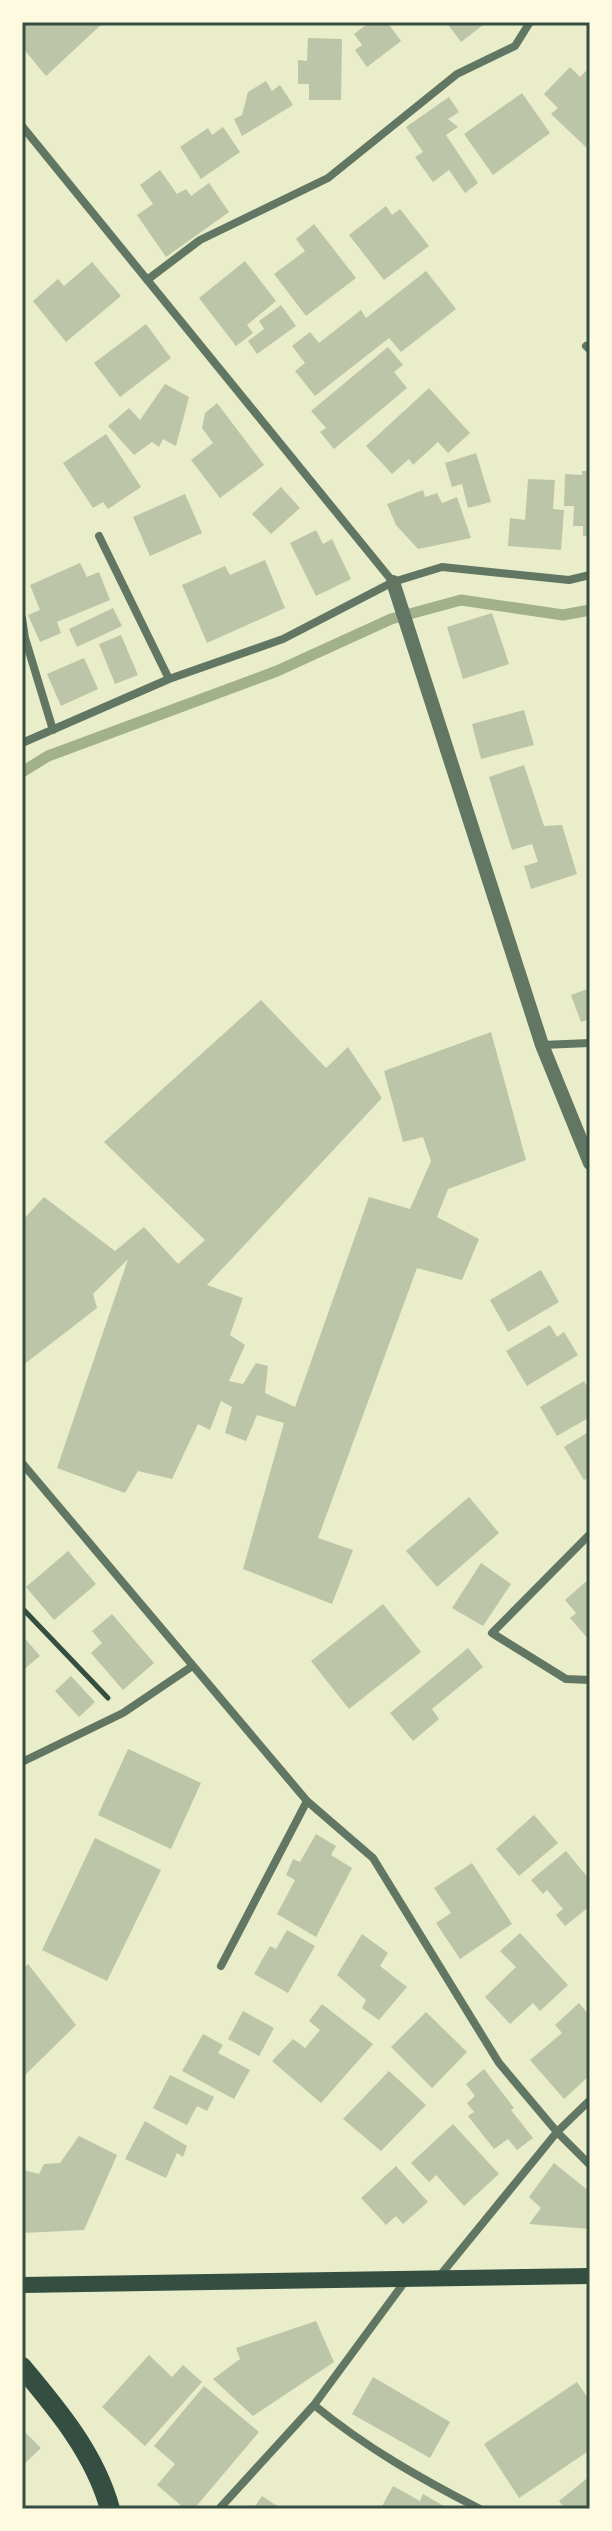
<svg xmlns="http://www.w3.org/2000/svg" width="612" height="2531" font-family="Cabin,sans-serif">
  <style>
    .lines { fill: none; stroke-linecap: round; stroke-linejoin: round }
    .stream { stroke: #a3b18a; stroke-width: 11 }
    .building { fill: #bcc5a7 }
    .path { stroke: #344e41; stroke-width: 5 }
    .minor { stroke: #617663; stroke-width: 8 }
    .tertiary { stroke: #617663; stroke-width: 14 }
    .secondary { stroke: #344e41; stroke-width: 16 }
    .primary { stroke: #344e41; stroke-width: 20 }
    .neatline { fill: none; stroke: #344e41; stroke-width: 3 }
  </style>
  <rect width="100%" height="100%" fill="#e9edc9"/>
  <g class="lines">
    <path class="stream" d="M22,772L48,756L277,671L391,619L461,600L563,615L590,610"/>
  </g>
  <path class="building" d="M22,22H104L46,76L22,47Z
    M370,22H387L401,41L367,67L355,50L362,45L354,34Z
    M446,22H487L461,42Z
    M308,38L342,39L341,100H309V84H298V60L307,61Z
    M570,67L580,77L590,67V151L551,114L558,108L544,94Z
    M266,81L272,91L280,85L293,105L242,136L234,119L242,115L248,92Z
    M522,93L550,133L493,175L464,134Z
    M449,97L459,112L448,119L458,127L446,135L478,183L465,193L449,170L433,182L415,157L423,152L406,127Z
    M223,127L240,152L201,179L180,147L208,128L212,135Z
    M160,170L177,194L186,189L191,196L209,183L229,212L166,257L137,215L153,204L140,185Z
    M386,206L392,215L400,209L429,246L384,280L349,235Z
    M314,224L356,278L306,316L274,274L305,251L296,239Z
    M245,261L276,301L247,325L253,333L236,346L199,298Z
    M92,262L121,296L66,342L33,301L58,279L64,286Z
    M426,271L456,309L401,352L389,338L315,396L295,371L305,363L292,346L310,332L319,343L361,310L366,318Z
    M281,305L296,326L257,354L248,341L264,329L259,321Z
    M146,324L171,358L120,397L94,363Z
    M388,347L403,365L394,372L407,388L334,449L320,432L326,428L311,411Z
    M165,384L189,397L176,446L163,439L159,447L152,442L134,455L108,426L129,408L140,420Z
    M429,388L470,433L448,453L438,442L413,465L409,459L392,474L366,446Z
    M217,403L264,465L220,498L191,460L213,443L202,428L205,413Z
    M106,434L141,487L108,509L103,502L93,508L63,463Z
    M476,453L491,502L468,508L462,484L452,487L445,463Z
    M582,471H590V536H583V526H573L574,506H564L565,474L582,475Z
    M528,479L555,480L553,509L564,510L561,550L508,546L510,518L525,520Z
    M281,487L300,508L271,534L252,514Z
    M423,490L425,497L437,493L442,503L457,497L471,538L418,549L396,525L387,504Z
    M185,494L202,533L150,556L133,517Z
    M316,530L323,544L332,539L351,579L316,596L290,543Z
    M265,560L285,608L207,643L182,585L225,566L230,575Z
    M80,563L87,577L99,572L110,600L57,622L61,633L40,642L28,615L40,610L30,585Z
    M113,608L122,626L77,647L69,629Z
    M492,613L509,664L463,679L447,627Z
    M121,635L138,675L115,684L99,644Z
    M84,658L98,689L61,706L47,674Z
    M524,710L534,745L481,759L472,724Z
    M524,765L544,826L562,825L577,874L531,889L524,866L538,862L532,844L512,850L489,777Z
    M590,988V1019L581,1022L571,995Z
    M261,1000L326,1068L348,1047L382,1098L207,1285L243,1298L230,1335L245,1345L229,1381L243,1384L256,1363L268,1366L265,1393L295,1407L369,1197L410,1209L431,1161L423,1137L403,1142L384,1071L491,1032L526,1160L448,1189L437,1217L479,1239L462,1280L417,1268L318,1538L353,1550L332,1604L243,1569L284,1423L257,1415L246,1441L225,1433L232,1407L221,1401L210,1430L198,1424L172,1479L138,1471L125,1493L57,1468L128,1259L93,1294L97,1308L22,1366V1221L44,1197L115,1251L144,1227L178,1264L205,1240L104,1142Z
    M541,1270L559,1302L508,1332L490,1300Z
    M550,1325L557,1337L564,1332L578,1355L527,1386L506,1351Z
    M584,1381L590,1392V1417L557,1436L540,1407Z
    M590,1431V1476L584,1480L564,1447Z
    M469,1497L499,1533L437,1587L406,1551Z
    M68,1551L96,1584L54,1620L26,1587Z
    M481,1563L511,1584L483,1626L452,1608Z
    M590,1578V1641L570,1618L576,1613L565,1600Z
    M383,1604L421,1652L349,1709L311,1661Z
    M112,1614L154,1663L123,1690L91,1653L102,1643L92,1631Z
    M22,1635L40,1656L22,1671Z
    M468,1648L483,1667L432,1709L439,1719L413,1741L390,1713Z
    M71,1676L95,1702L79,1717L55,1691Z
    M128,1749L201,1783L171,1849L98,1815Z
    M534,1815L558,1843L519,1876L496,1849Z
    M316,1834L336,1846L331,1855L352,1868L316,1937L277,1914L295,1880L286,1875L293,1859L300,1862Z
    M95,1838L161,1870L107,1981L42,1950Z
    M566,1851L590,1880V1906L565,1926L556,1915L563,1909L547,1890L543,1894L531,1880Z
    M472,1863L512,1924L460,1959L436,1923L451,1913L434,1888Z
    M287,1930L315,1946L288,1993L254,1974L270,1946L276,1949Z
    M520,1933L568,1985L540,2011L533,2003L510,2024L485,1997L516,1967L500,1951Z
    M362,1934L388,1953L380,1966L407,1987L379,2020L362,2008L366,2000L337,1975Z
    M28,1964L76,2025L22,2078V1969Z
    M579,2003L590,2016V2075L564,2099L530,2060L562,2033L555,2025Z
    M322,2004L373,2044L321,2103L272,2061L293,2039L305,2048L320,2030L309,2021Z
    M243,2011L274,2028L259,2056L228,2039Z
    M426,2012L467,2052L432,2088L391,2047Z
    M203,2034L223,2045L218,2053L250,2070L234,2099L182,2071Z
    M484,2069L514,2108L511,2110L533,2138L517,2150L508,2139L494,2149L468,2116L474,2112L467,2103L475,2096L466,2084Z
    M389,2071L426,2105L381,2151L343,2119Z
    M170,2075L214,2097L207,2111L197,2106L187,2125L153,2108Z
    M145,2121L187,2146L183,2157L177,2153L166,2178L125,2159Z
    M453,2124L499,2174L464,2206L436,2175L429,2182L411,2163Z
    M79,2136L117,2155L84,2230L22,2233L24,2170L39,2174L44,2164L60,2163Z
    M554,2163L590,2192V2229L529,2224L541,2208L529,2197Z
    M396,2166L428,2202L403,2224L396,2216L386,2225L361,2198Z
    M316,2321L334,2362L253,2416L213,2379L240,2359L236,2348Z
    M149,2355L172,2377L183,2365L202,2382L145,2446L102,2407Z
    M373,2377L450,2422L430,2458L352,2414Z
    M577,2382L590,2401V2450L519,2498L484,2444Z
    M204,2386L259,2432L194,2509H185L157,2485L175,2464L154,2446Z
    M22,2429L41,2448L22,2466Z
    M590,2476V2509H565L559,2501Z
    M393,2486L420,2501L423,2494L449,2509H384L381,2508Z
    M262,2496L282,2509H253Z"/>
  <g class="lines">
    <path class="path" d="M22,1608L108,1698"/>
    <path class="minor" d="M22,126L393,582
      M147,280L200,240L328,178L457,74L515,46L530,22
      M586,346L590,350
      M99,536L169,679
      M22,618L25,638L53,730
      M22,743L169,679L283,639L393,582L442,567L569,580L590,575
      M542,1045L590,1043
      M22,1463L307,1801L373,1858L499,2063L557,2132L590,2165
      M590,1534L492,1633L566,1679L590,1680
      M22,1762L123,1713L191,1667
      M221,1966L307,1801
      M438,2278L557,2132L590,2100
      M314,2405C365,2447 421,2479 480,2509
      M219,2509L314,2405L406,2280"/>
    <path class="tertiary" d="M393,582L542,1045L590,1163"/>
    <path class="secondary" d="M22,2285L590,2276"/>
    <path class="primary" d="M22,2367C58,2410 95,2454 110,2509"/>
  </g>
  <rect width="612" height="2531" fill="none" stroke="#fefae0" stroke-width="48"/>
  <rect x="24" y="24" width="564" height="2483" class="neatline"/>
</svg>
